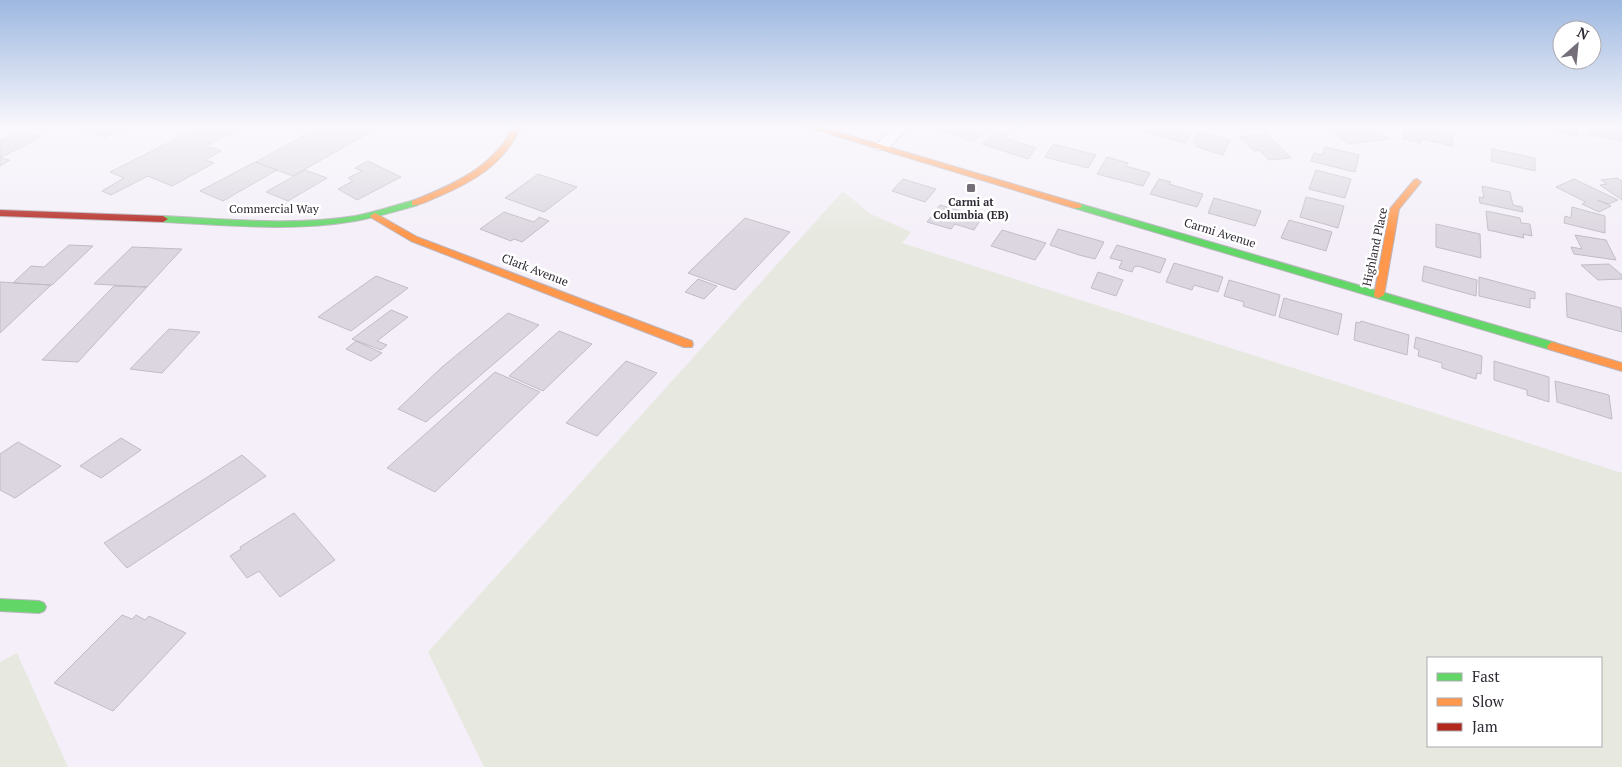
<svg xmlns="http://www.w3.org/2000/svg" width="1622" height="767" font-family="'PT Serif',serif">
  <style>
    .green { fill: #e7e9e0; fill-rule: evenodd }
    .building { fill: #dbd6df; stroke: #c1bcc5 }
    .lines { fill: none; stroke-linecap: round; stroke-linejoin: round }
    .street-casing { stroke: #b9b4bd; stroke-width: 2 }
    .fast-casing { stroke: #b9b4bd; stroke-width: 2 }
    .slow-casing { stroke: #b9b4bd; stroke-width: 2 }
    .jam-casing { stroke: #b9b4bd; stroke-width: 2 }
    .street { fill: #fdfdfe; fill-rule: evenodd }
    .fast { fill: #63d668; fill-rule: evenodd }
    .slow { fill: #ff974d; fill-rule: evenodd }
    .jam { fill: #b3261e; fill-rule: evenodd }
    .poi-dot { fill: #746e78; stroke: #fff; stroke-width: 2 }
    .labels { text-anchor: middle; stroke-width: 5; stroke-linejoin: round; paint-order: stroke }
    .far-poi-label { font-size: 11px; font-weight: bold; fill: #2f2933; stroke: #fff }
    .street-label { font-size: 12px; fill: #2f2933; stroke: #fff }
  </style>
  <rect width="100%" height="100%" fill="#f4eff8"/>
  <path class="green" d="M843,191L869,213L911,232L902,243L1622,473V767H484L428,652ZM1428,658H1601V746H1428Z
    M17,653L68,767H0V662Z"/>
  <path class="building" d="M94,127H125L106,137L87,131Z
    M200,127H242L206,146L221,151L205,160L214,163L172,186L148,176L111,195L102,191L124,178L110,172Z
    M320,127L333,132L341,127H379L293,176L256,162Z
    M946,127H971L984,131L973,141L942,131Z
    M1147,127H1169L1191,133L1185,143L1144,132Z
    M1327,127H1372L1388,139L1348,144Z
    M1405,127H1423L1453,135L1452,146L1422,139L1421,143L1403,139Z
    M1549,127H1577L1578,136L1561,133L1560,130Z
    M1589,127L1622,132V141L1590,135Z
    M20,131L42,136L0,158L10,160L0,166V141Z
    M996,131L1009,134L1005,138L1036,148L1028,159L982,144Z
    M1199,132L1230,140L1223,155L1195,146L1197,144L1193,142Z
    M1267,134L1291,158L1269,160L1259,150L1254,151L1240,137Z
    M1053,144L1096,155L1088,168L1045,157Z
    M1325,147L1359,155L1355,172L1311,161L1314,153L1322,155Z
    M1492,149L1535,158V171L1491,161Z
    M1107,157L1128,163L1126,166L1150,173L1143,186L1097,174Z
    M368,161L401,177L357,200L338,189L353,181L348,178L362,171L355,168Z
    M255,162L277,170L223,201L200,191Z
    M305,170L327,178L288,201L266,192Z
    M1316,170L1351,179L1345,198L1309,189Z
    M538,174L577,187L544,212L505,198Z
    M1617,178L1622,181V200L1600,185L1607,184L1601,180Z
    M903,179L936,189L925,202L892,191Z
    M1159,179L1171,182L1169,184L1203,194L1197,207L1150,194Z
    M1574,179L1618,200L1609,204L1597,200L1611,206L1599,212L1582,204L1586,202L1556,187Z
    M1482,186L1510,192L1513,205L1522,207L1523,212L1480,203L1479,197L1484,198Z
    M1306,197L1344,206L1338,228L1300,217Z
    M1214,198L1261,211L1255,226L1208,213Z
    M940,205L982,217L974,230L955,224L951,229L927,222Z
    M1572,207L1605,216V233L1564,223L1565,216L1571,218Z
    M1486,211L1520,218L1521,223L1530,224L1532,236L1523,234L1524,238L1488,230Z
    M504,212L534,222L539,217L549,221L522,242L514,239L511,241L480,229Z
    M745,218L790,232L735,290L688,273Z
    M1289,220L1332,232L1326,251L1281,238Z
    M1436,224L1480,234L1481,258L1436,247Z
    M1058,229L1104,242L1095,259L1079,255L1050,245Z
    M1002,230L1046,243L1035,260L991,246Z
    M1575,235L1606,240L1616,260L1574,254L1571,247L1582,249Z
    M69,245L93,246L52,285L13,283L31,266L44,267Z
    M1117,245L1166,259L1160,273L1138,266L1134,267L1132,272L1119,268L1122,261L1110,258Z
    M132,247L182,249L147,287L94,284Z
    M1174,263L1223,277L1218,292L1194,285L1192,290L1166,282Z
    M1609,264L1622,275V279L1598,280L1581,265Z
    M1424,266L1477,280L1476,296L1422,281Z
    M1098,272L1123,280L1116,296L1091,288Z
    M376,276L408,288L351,331L318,317Z
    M1479,277L1535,292V299L1530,298V308L1479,296Z
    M698,279L717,286L704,299L685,292Z
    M1229,280L1280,295L1275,316L1243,306L1244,302L1224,296Z
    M0,282L51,285L0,333Z
    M114,286L147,287L78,362L42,360Z
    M1566,293L1621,308L1622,332L1567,317Z
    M1284,298L1342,314L1338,335L1279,317Z
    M391,310L408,317L377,341L387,345L381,350L352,339Z
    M508,313L539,325L426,422L398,409L442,367Z
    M1361,321L1409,335L1407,355L1354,340L1356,322L1360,323Z
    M169,329L200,332L162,373L130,369Z
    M559,331L592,344L543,391L509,376Z
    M1416,337L1482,356L1481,374L1477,373L1476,379L1442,368V363L1418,356L1419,350L1414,348Z
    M356,341L382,353L371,361L346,349Z
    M626,361L657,373L597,436L566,423Z
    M1494,361L1549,377V402L1527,395V390L1494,380Z
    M495,372L540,392L435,492L387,468Z
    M1555,381L1609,395L1612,419L1557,402Z
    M121,438L141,450L101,478L80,466Z
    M18,442L61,466L15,498L0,490V454Z
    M242,455L266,476L127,568L104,543Z
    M294,513L335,560L280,597L259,571L247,578L230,556L241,549L240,547Z
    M122,615L132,619L136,615L145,620L149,616L186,633L113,711L54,683Z"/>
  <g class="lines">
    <defs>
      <path id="street" d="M893,127H908L887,150H877L875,147L877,144Z"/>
      <path id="fast" d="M415,200L418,201V205C397,211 377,217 355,221C292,232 226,225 163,222L158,219L163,216C226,219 292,226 355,216C376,212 395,205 415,200Z
        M1077,203L1556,343L1557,346L1556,349H1548L1074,208V204Z
        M0,599L39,601L44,603L46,607L44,611L39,613L0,611Z"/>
      <path id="slow" d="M513,127H521C504,164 473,182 437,197C430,200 420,206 412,205V201C452,185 493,168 513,127Z
        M807,127H821L1080,204L1082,206L1080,208H1074Z
        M1417,179L1421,182L1399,209L1384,295L1379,298L1375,297L1374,295L1390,209L1414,180Z
        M375,213L417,237L692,341L693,344L692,347H684L411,241L372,218L370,216Z
        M1552,342L1622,363V371L1548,349L1547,346Z"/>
      <path id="jam" d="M0,210L163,216L168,219L163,222L0,216Z"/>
    </defs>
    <use href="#street" class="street-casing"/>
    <use href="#fast" class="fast-casing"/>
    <use href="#slow" class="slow-casing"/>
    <use href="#jam" class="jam-casing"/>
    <use href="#street" class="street"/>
    <use href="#fast" class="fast"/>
    <use href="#slow" class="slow"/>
    <use href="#jam" class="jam"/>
  </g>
  <linearGradient id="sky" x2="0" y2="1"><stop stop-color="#9db8e1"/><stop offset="0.54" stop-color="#faf8fc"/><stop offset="1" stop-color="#faf8fc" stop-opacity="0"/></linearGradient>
  <rect width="1622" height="235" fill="url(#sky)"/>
  <rect class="poi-dot" x="966" y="183" width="10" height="10" rx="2.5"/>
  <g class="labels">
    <g class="far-poi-label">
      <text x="971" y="206">Carmi at<tspan x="971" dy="13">Columbia (EB)</tspan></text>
    </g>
    <g class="street-label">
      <text x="274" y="213">Commercial Way</text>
      <text transform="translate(1220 233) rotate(17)" y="4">Carmi Avenue</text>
      <text transform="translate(1375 247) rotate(-78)" y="4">Highland Place</text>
      <text transform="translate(535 270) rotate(21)" y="4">Clark Avenue</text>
    </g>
  </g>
  <rect x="1427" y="657" width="175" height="90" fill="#ffffff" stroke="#aca9ad"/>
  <rect x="1437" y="673" width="25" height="8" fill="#63d668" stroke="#aca9ad"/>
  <text x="1472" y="682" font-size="15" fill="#2f2933">Fast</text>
  <rect x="1437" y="698" width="25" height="8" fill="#ff974d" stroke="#aca9ad"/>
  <text x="1472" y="707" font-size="15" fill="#2f2933">Slow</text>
  <rect x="1437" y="723" width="25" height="8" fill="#b3261e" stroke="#aca9ad"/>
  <text x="1472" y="732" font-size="15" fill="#2f2933">Jam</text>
  <g transform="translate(1577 45) rotate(27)"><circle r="24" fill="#ffffff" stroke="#aca9ad"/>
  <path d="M0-4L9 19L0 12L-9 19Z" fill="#746e78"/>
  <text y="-8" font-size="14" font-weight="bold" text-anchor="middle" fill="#2f2933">N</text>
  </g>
</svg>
